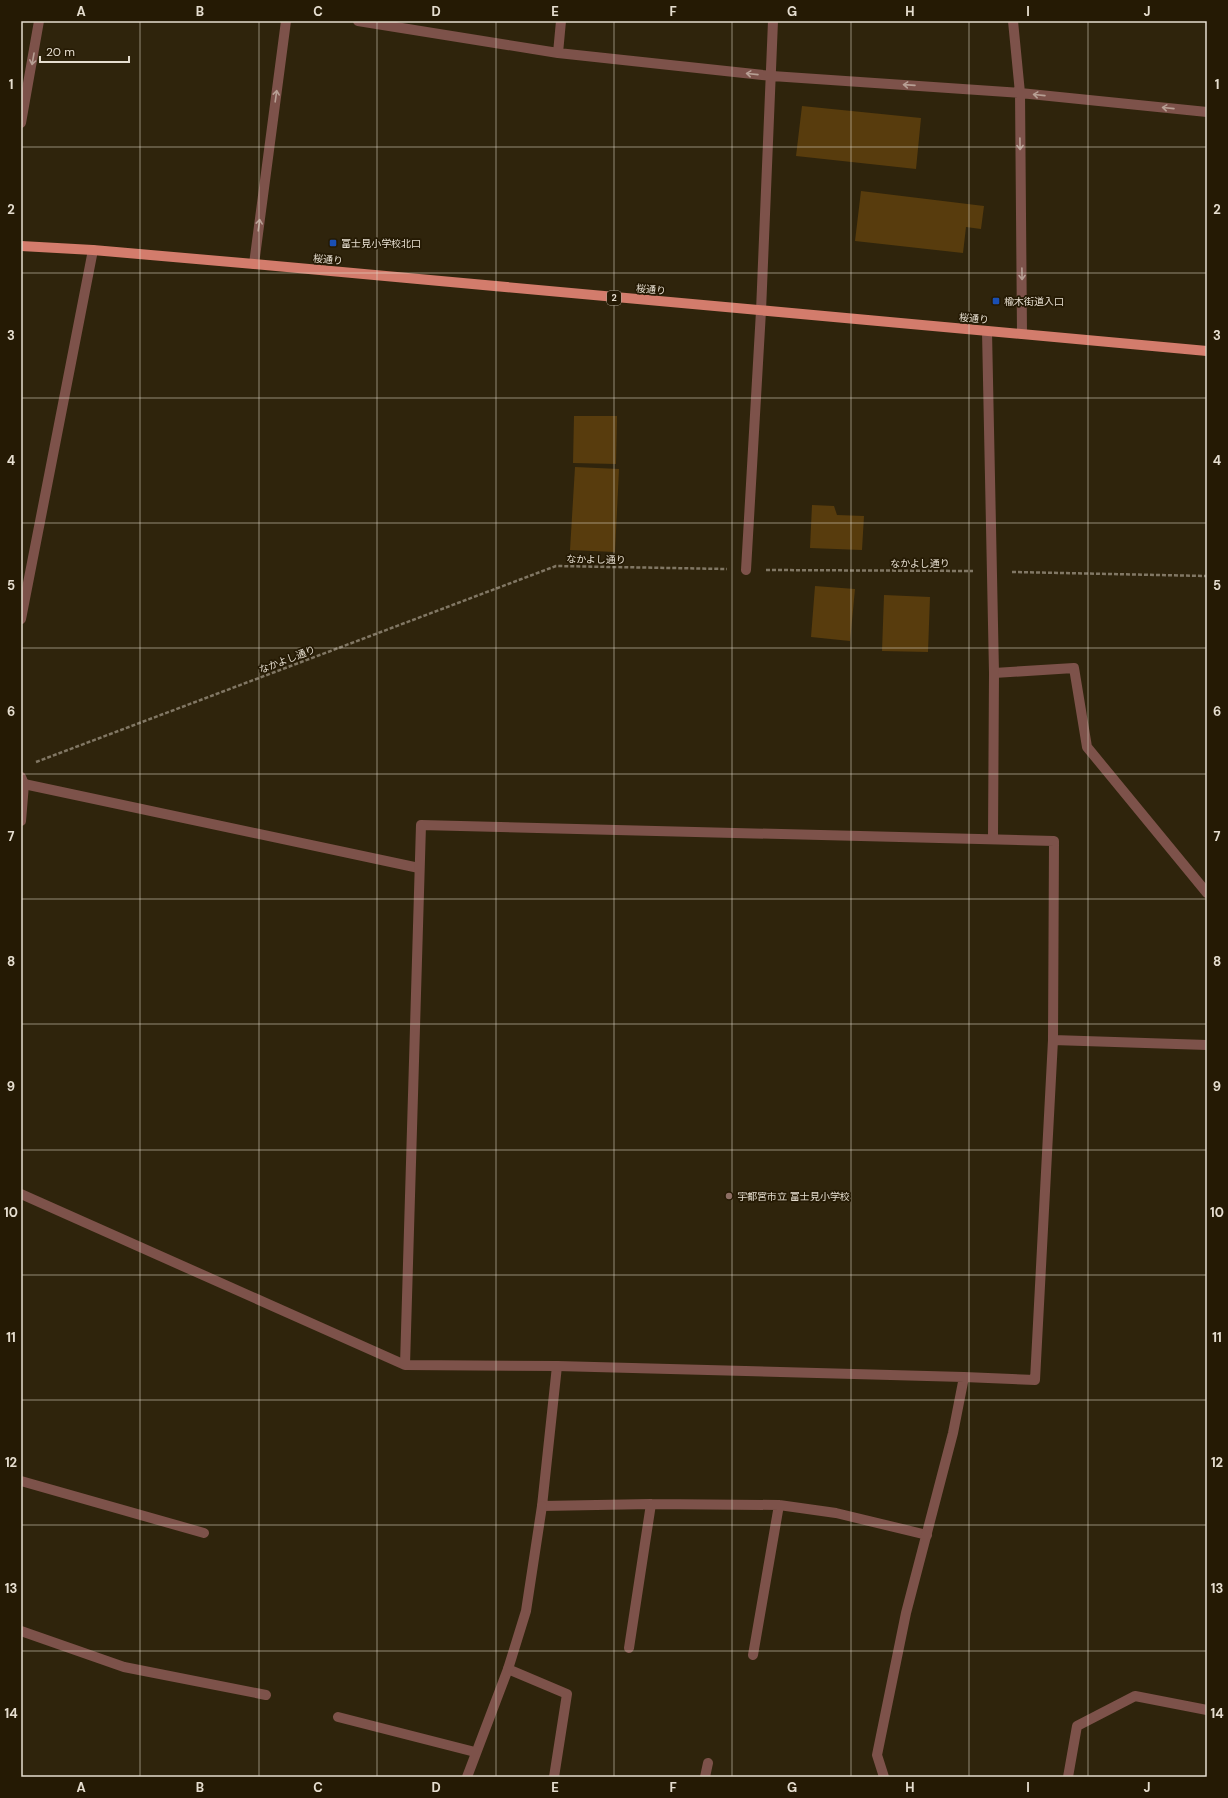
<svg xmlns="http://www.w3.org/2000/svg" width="1228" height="1798" font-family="'DM Sans','Noto Sans JP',sans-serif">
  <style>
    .building { fill: #583c0d }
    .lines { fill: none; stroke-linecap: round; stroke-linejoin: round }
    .path { stroke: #817764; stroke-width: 2.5; stroke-dasharray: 4 2; stroke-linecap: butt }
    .service { stroke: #7d524a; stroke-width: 10 }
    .minor { stroke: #7d524a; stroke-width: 10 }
    .tertiary { stroke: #7d524a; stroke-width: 10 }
    .primary { stroke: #d37c6c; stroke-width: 10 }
    .oneway { stroke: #b79f94 }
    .grid { fill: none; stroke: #e6ded0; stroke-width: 1; stroke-opacity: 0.55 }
    .transit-dot { fill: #1a4fb4; stroke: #251a04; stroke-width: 1.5 }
    .education-dot { fill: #8d6e63; stroke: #251a04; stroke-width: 1.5 }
    .labels { text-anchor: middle; stroke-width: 3.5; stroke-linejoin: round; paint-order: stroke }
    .shield { fill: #251a04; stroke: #aca393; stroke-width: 1 }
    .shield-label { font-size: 9px; font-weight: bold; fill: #e6ded0 }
    .poi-label { font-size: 10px; fill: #e6ded0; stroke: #251a04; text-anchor: start }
    .street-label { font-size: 10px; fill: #e6ded0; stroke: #251a04 }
    .neatline { fill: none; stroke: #e6ded0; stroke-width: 1.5 }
    .grid-label { font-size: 13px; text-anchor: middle; font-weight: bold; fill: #e6ded0 }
  </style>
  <rect width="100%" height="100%" fill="#2f240c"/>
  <path class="building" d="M802,106L921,118L916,169L796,156Z
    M861,191L984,206L981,229L966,227L963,253L855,241Z
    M574,416H617L616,464L573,463Z
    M575,467L619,469L615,552L570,550Z
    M812,505L834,506L837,515L864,516L862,550L810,548Z
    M815,586L855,589L850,641L811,637Z
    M884,595L930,597L928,652L882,651Z"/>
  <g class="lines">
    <path class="path" d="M766,570L973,571
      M1012,572L1207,576
      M36,762L556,566L727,569"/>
    <path class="service" d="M994,673L1074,668L1087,747L1207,893
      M24,784L419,868
      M557,1366L542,1506L651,1504L779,1505L836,1513L927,1535
      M21,1481L204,1533
      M629,1648L651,1504
      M753,1655L779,1505
      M508,1669L567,1694L554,1777"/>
    <path class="minor" d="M358,21L558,53L772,76L1020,93L1207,112
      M1013,21L1020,93L1022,334
      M558,53L561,21
      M254,264L286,21
      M987,331L994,673L993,838
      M746,570L761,311L773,21
      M21,619L93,250
      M21,777L24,784L21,821
      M21,1194L405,1365
      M964,1377L557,1366L405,1365L421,825L1054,841L1053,1040
      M21,1631L124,1667L266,1695
      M338,1717L475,1752
      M467,1777L508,1669L526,1611L542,1506
      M705,1777L708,1763
      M884,1777L877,1755L906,1613L953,1433L964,1377L1035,1380L1053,1040L1207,1045
      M1068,1777L1077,1726L1135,1696L1207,1710"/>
    <path class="tertiary" d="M21,123L39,21"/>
    <path class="primary" d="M21,246L93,250L254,264L1207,351"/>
  </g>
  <defs><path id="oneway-shaft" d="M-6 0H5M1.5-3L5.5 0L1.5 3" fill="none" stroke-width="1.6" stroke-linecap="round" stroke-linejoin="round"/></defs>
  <g class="oneway">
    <use href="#oneway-shaft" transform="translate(33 59) rotate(100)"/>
    <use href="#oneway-shaft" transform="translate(752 74) rotate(-174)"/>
    <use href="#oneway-shaft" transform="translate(909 85) rotate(-176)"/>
    <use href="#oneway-shaft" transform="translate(1039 95) rotate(-174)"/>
    <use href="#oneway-shaft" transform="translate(276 96) rotate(-82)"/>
    <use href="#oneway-shaft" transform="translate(1168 108) rotate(-174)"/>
    <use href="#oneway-shaft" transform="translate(1020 144) rotate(89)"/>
    <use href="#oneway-shaft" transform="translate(259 225) rotate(-82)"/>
    <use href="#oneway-shaft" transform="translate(1022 274) rotate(89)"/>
  </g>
  <path class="grid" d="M140,21V1777M259,21V1777M377,21V1777M496,21V1777M614,21V1777M732,21V1777M851,21V1777M969,21V1777M1088,21V1777M21,147H1207M21,273H1207M21,398H1207M21,523H1207M21,648H1207M21,774H1207M21,899H1207M21,1024H1207M21,1150H1207M21,1275H1207M21,1400H1207M21,1525H1207M21,1651H1207"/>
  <g class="transit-dot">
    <rect x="329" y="239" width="8" height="8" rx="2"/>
    <rect x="992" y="297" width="8" height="8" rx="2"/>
  </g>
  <circle class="education-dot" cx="729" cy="1196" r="4"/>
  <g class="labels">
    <rect class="shield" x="607" y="291" width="14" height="14" rx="3"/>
    <g class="shield-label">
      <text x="614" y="301">2</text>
    </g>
    <g class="poi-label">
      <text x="341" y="247">富士見小学校北口</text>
      <text x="1004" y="305">楡木街道入口</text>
      <text x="737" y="1200">宇都宮市立 富士見小学校</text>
    </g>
    <g class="street-label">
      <text transform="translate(328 259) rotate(5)" y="4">桜通り</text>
      <text transform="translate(651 289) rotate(5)" y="4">桜通り</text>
      <text transform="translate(974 318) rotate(5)" y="4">桜通り</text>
      <text transform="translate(596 559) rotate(1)" y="4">なかよし通り</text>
      <text x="920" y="567">なかよし通り</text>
      <text transform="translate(287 659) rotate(-21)" y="4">なかよし通り</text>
    </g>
  </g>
  <rect width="1228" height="1798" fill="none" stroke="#251a04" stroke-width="44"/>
  <path d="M40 56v6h89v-6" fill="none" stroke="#e6ded0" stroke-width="2"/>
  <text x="46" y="56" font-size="12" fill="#e6ded0" stroke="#251a04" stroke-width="3" paint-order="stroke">20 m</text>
  <rect x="22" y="22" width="1184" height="1754" class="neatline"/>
  <g class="grid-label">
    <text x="81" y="16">A</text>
    <text x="200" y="16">B</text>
    <text x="318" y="16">C</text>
    <text x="436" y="16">D</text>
    <text x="555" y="16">E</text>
    <text x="673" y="16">F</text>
    <text x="792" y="16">G</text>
    <text x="910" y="16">H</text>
    <text x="1028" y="16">I</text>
    <text x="1147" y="16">J</text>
    <text x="11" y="89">1</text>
    <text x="1217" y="89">1</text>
    <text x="11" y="214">2</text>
    <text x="1217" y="214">2</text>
    <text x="11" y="340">3</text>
    <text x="1217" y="340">3</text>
    <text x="11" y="465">4</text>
    <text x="1217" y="465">4</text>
    <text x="11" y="590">5</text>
    <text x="1217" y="590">5</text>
    <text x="11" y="716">6</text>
    <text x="1217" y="716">6</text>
    <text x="11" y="841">7</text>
    <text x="1217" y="841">7</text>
    <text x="11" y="966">8</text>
    <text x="1217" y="966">8</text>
    <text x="11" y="1091">9</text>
    <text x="1217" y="1091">9</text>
    <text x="11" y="1217">10</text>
    <text x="1217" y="1217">10</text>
    <text x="11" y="1342">11</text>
    <text x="1217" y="1342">11</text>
    <text x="11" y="1467">12</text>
    <text x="1217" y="1467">12</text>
    <text x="11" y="1593">13</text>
    <text x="1217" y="1593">13</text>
    <text x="11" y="1718">14</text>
    <text x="1217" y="1718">14</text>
    <text x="81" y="1792">A</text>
    <text x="200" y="1792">B</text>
    <text x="318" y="1792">C</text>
    <text x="436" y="1792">D</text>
    <text x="555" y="1792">E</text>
    <text x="673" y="1792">F</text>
    <text x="792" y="1792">G</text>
    <text x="910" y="1792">H</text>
    <text x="1028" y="1792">I</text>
    <text x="1147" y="1792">J</text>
  </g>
</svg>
